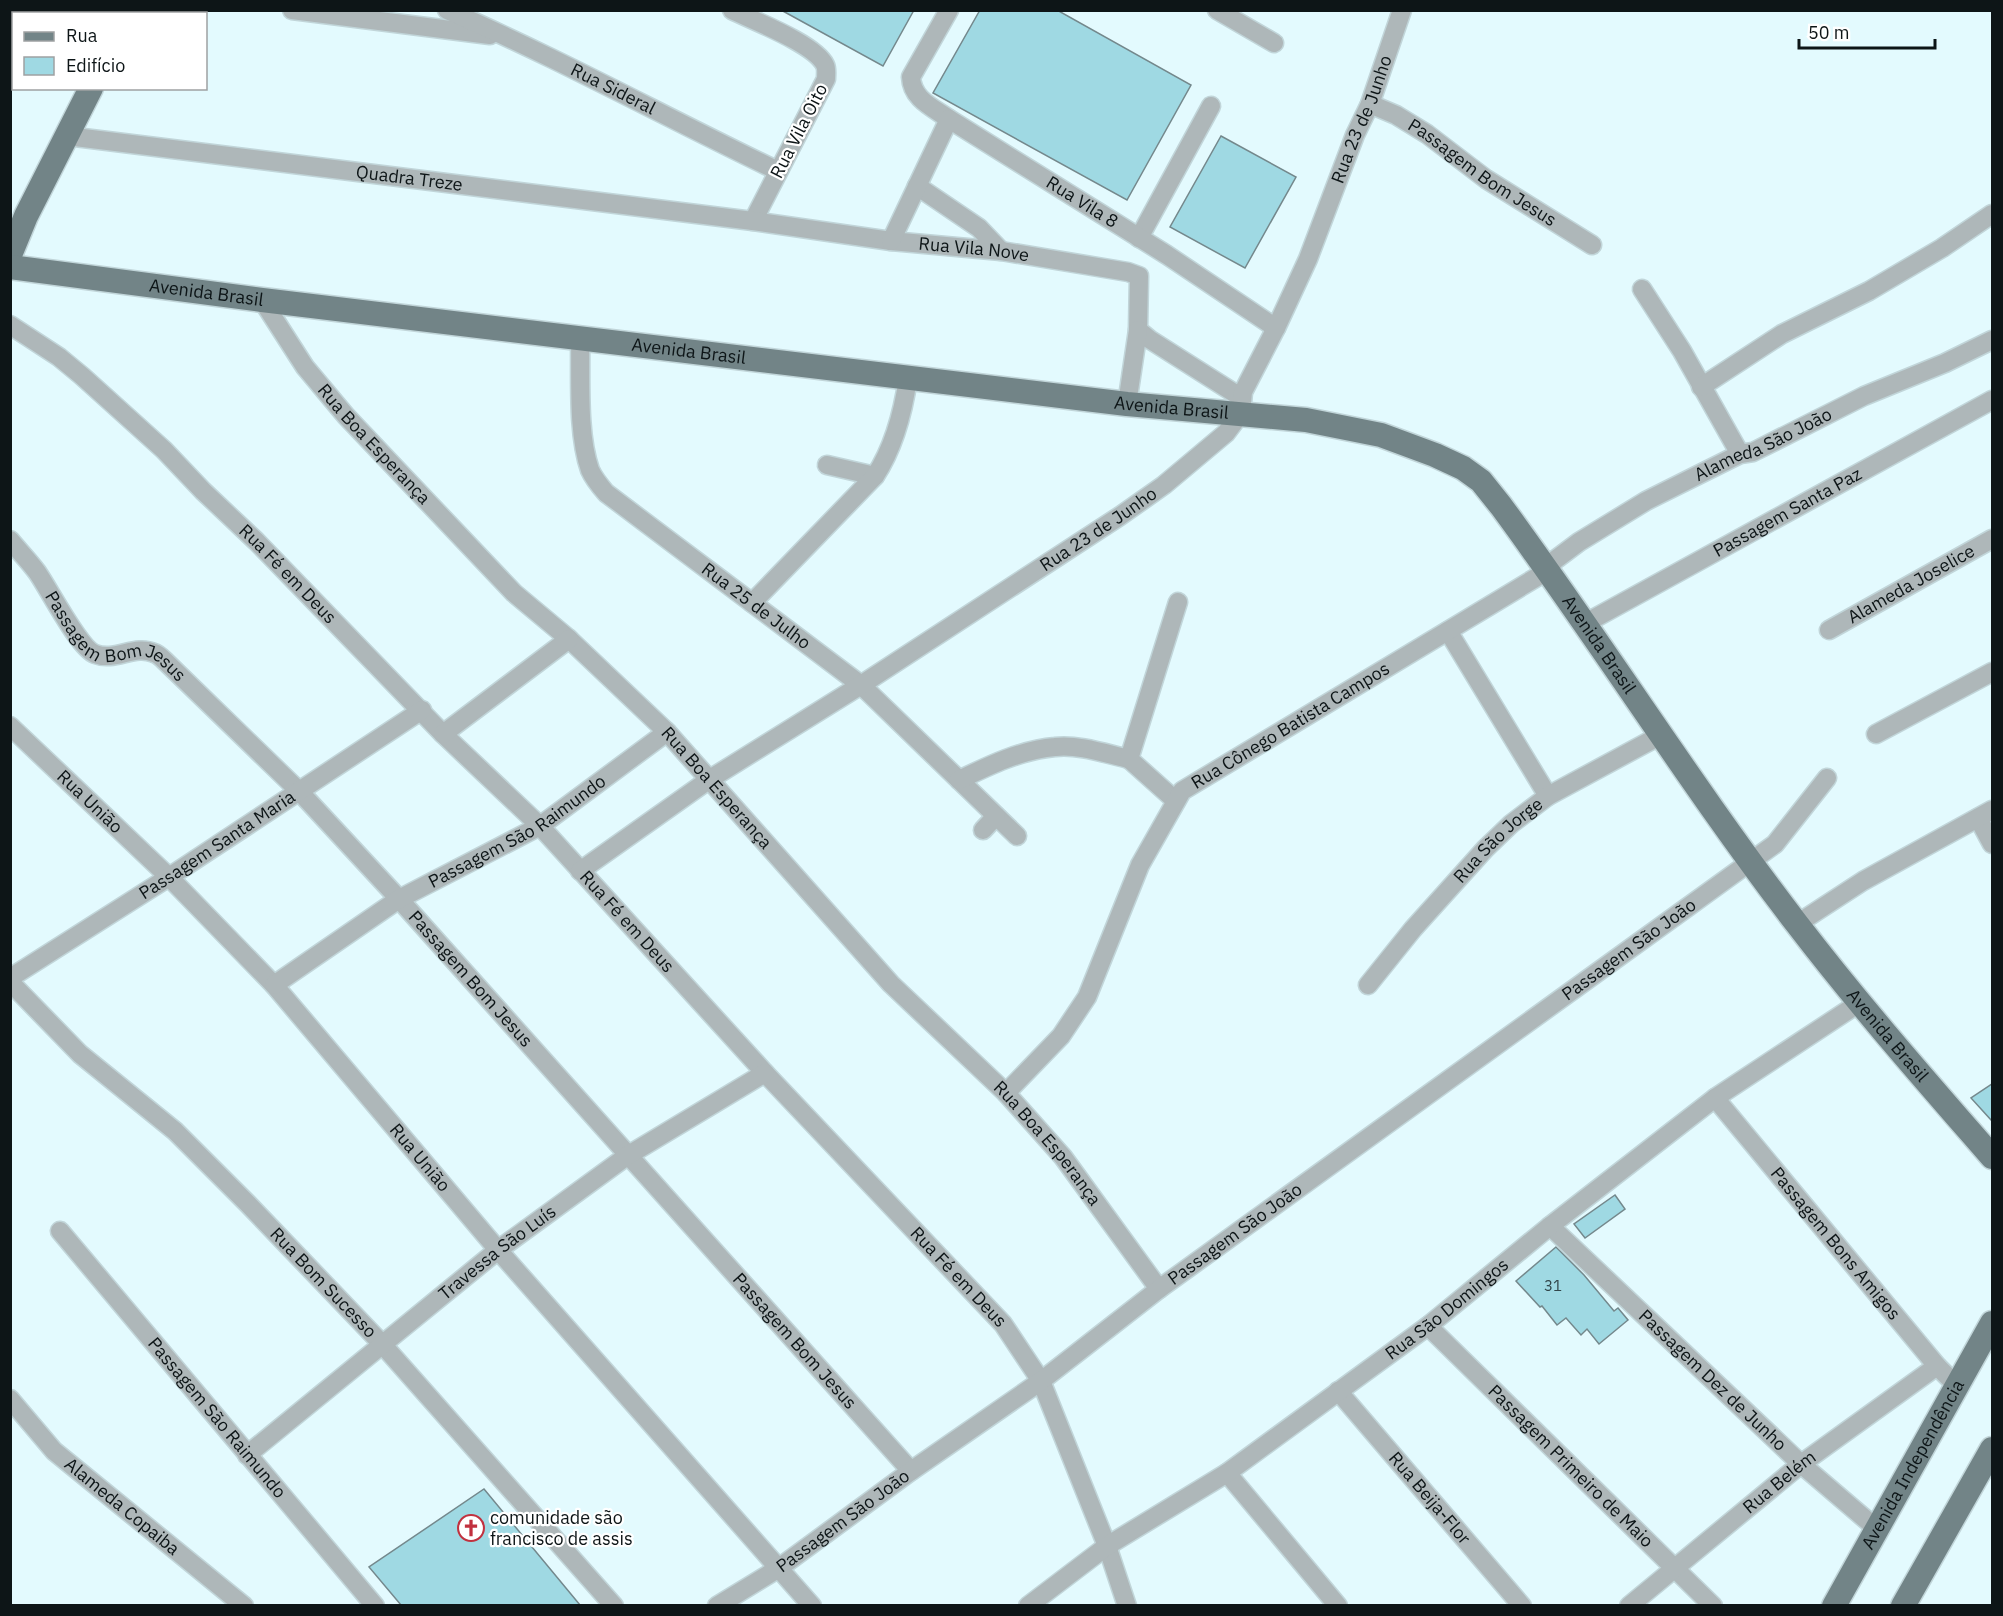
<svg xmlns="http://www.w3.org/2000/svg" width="2003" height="1616" font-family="'IBM Plex Sans',sans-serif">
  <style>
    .building { fill: #9fd9e3; stroke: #74888c; stroke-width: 1.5 }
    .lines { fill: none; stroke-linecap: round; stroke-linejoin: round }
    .minor-casing { stroke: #c1d5d9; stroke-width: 21 }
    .major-casing { stroke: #c1d5d9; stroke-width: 27 }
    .minor { stroke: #aeb7b9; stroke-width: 18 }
    .major { stroke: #728487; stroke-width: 24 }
    .labels { text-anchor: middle; stroke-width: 4.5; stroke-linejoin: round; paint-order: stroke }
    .number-label { font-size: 15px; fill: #32464a }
    .street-label { font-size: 18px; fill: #0d1517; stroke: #fff }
    .poi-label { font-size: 18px; fill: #0d1517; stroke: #fff; text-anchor: start }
  </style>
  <rect width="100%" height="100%" fill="#e3fafe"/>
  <path class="building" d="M781,10H914L883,66Z
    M980,10H1057L1191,85L1127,200L933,93Z
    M1221,136L1296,177L1245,268L1170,227Z
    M1992,1084V1121L1971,1098Z
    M1615,1195L1625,1209L1585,1238L1574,1224Z
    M1556,1247L1584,1275L1614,1311L1618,1308L1628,1320L1599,1344L1587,1329L1581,1335L1566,1318L1557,1325L1542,1306L1540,1307L1516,1281Z
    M484,1489L580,1605H401L369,1567Z"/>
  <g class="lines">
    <defs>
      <g id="minor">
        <path d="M292,10L490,35"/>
        <path id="s1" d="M447,10C560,59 667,118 778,171"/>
        <path d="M732,10C754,21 815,44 825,65C827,69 826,74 826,79L753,221"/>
        <path d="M1217,10L1274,43"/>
        <path id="s2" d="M1370,104L1396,115L1427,134L1486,179L1592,245"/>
        <path d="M949,119C932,107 912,99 911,77L949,10"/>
        <path id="s3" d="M67,136L753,221L891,241L1001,251L1128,272L1139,276L1138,330L1149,339L1242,398"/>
        <path d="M917,186L979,228L1001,251"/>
        <path d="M1139,238L1211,106"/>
        <path id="s4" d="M891,241L949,119L1167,255L1276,328"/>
        <path d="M1642,289L1682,351L1740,454"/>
        <path id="s5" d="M262,300L305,367L346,416L514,593L569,639L667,732L891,984L1006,1093L1063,1157L1159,1289"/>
        <path id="s6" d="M10,325L59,357L82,376L164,450L203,491L256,541L443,734L540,826L765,1073L1003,1324L1041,1381L1107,1546L1127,1606"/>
        <path id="s7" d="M580,337C581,377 577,433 590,470C594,479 600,486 606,493L861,685L1017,836"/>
        <path d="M1701,387L1782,334L1869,291L1942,248L1992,214"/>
        <path d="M1127,404L1138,330"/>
        <path d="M827,465L875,476"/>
        <path id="s8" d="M10,540C19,551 29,561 37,572C49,589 79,648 95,654C115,662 135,644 154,653C158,654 162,658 165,661L299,791L399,899L911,1471"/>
        <path d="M752,603L875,476C894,447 903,413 908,378"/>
        <path id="s9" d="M1584,624L1992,400"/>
        <path id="s10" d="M1829,630L1992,539"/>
        <path d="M1448,631L1548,796"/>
        <path id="s11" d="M10,726L169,877L274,985L498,1250L812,1606"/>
        <path d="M443,734L569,639"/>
        <path d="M1876,734L1992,672"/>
        <path d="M959,780C990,765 1021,750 1055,747C1078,744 1107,754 1129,759"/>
        <path d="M1176,801L1129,759L1178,602"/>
        <path d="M1978,818L1992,844"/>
        <path d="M983,830L996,816"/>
        <path id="s12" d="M580,871L710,779L861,685L1120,516L1164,485L1226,433L1241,413L1243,392L1276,328L1308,259L1355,135L1370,104L1402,10"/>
        <path d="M1797,924L1863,881L1992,810"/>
        <path id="s13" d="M10,978L169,877L422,710"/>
        <path id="s14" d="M10,982L80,1054L175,1131L248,1204L382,1344L614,1606"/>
        <path id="s15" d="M274,985L399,899L540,826L667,732"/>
        <path id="s16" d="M1368,985L1413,929L1485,849L1511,824L1548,796L1661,735"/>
        <path id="s17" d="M1006,1093L1061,1036L1087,997L1140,865L1182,791L1547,571L1555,560L1579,542L1646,501L1740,454L1753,452L1864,396L1945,363L1992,340"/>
        <path id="s18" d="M1715,1098L1937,1366L1957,1386"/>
        <path id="s19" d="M1550,1226L1801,1464L1877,1529"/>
        <path id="s20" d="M60,1231L375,1606"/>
        <path id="s21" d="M1428,1326L1713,1606"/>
        <path id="s22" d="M1338,1391L1522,1606"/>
        <path id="s23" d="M10,1399L54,1451L244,1606"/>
        <path id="s24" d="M247,1455L498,1250L627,1156L765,1073"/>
        <path d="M1227,1473L1338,1606"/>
        <path id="s25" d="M717,1606L779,1568L911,1471L1041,1381L1159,1289L1775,844L1827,778"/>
        <path id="s26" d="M1028,1606L1107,1546L1227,1473L1428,1326L1550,1226L1715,1098L1859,1003"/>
        <path id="s27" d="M1629,1606L1801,1464L1937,1366"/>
      </g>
      <g id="major">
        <path d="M129,14L131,10"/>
        <path d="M10,255L26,216L91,88"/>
        <path id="s28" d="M10,267L262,300L1127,404L1306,420L1381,435L1435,455L1463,468L1481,481L1501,506C1602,643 1693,789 1797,924C1859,1005 1926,1081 1992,1157"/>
        <path id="s29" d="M1834,1606L1992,1323"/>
        <path d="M1903,1606L1992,1449"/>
      </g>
    </defs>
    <use href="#minor" class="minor-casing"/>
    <use href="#major" class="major-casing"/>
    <use href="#minor" class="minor"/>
    <use href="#major" class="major"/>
  </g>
  <defs>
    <symbol id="church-ring" viewBox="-11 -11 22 22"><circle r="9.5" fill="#fff" stroke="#c1313f" stroke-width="1.5"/><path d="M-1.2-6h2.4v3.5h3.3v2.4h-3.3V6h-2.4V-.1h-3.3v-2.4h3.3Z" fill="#c1313f"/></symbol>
  </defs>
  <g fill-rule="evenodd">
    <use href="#church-ring" x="456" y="1513" width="30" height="30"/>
  </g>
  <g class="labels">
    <g class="number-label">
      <text x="1553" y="1291">31</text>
    </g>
    <g class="street-label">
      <text dy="6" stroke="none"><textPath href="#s1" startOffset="184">Rua Sideral</textPath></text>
      <text dy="6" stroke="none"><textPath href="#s12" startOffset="1125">Rua 23 de Junho</textPath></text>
      <text transform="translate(799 131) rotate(-63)" y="6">Rua Vila Oito</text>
      <text dy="6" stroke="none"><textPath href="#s2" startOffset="132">Passagem Bom Jesus</textPath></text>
      <text dy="6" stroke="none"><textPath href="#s3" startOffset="345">Quadra Treze</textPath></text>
      <text dy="6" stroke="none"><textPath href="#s4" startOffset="292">Rua Vila 8</textPath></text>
      <text dy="6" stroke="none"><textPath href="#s3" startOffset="914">Rua Vila Nove</textPath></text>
      <text dy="6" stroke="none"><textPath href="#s28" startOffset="198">Avenida Brasil</textPath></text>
      <text dy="6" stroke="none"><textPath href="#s28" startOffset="684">Avenida Brasil</textPath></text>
      <text dy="6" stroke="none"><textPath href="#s28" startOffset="1170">Avenida Brasil</textPath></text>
      <text dy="6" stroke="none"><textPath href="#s5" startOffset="183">Rua Boa Esperança</textPath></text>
      <text dy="6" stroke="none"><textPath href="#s17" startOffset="1032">Alameda São João</textPath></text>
      <text dy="6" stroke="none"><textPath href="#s9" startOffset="232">Passagem Santa Paz</textPath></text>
      <text dy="6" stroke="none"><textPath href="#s12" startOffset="621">Rua 23 de Junho</textPath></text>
      <text dy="6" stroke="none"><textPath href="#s6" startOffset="374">Rua Fé em Deus</textPath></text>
      <text dy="6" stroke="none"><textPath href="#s10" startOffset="94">Alameda Joselice</textPath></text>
      <text dy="6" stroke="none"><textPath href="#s7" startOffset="350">Rua 25 de Julho</textPath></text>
      <text dy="6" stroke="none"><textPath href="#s8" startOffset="154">Passagem Bom Jesus</textPath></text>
      <text dy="6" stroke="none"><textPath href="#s28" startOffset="1694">Avenida Brasil</textPath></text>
      <text dy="6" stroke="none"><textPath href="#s17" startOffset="480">Rua Cônego Batista Campos</textPath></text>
      <text dy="6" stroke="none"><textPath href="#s5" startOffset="669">Rua Boa Esperança</textPath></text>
      <text dy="6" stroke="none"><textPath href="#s11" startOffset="110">Rua União</textPath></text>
      <text dy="6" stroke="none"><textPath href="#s15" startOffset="288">Passagem São Raimundo</textPath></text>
      <text dy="6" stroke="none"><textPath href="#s16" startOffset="195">Rua São Jorge</textPath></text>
      <text dy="6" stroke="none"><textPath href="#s13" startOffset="246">Passagem Santa Maria</textPath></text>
      <text dy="6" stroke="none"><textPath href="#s6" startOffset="860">Rua Fé em Deus</textPath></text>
      <text dy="6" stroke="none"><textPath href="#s25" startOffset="1124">Passagem São João</textPath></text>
      <text dy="6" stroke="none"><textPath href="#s8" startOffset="658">Passagem Bom Jesus</textPath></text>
      <text dy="6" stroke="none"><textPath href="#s28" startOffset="2180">Avenida Brasil</textPath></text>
      <text dy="6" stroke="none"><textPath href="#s5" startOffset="1155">Rua Boa Esperança</textPath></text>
      <text dy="6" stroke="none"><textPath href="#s11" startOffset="596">Rua União</textPath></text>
      <text dy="6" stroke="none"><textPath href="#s25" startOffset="638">Passagem São João</textPath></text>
      <text dy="6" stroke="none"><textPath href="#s18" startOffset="189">Passagem Bons Amigos</textPath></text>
      <text dy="6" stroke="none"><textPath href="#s24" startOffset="322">Travessa São Luís</textPath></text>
      <text dy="6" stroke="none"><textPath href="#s6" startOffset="1346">Rua Fé em Deus</textPath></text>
      <text dy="6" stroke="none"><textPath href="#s14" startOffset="435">Rua Bom Sucesso</textPath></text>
      <text dy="6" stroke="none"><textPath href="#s26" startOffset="514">Rua São Domingos</textPath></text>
      <text dy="6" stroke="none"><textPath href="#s8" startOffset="1144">Passagem Bom Jesus</textPath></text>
      <text dy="6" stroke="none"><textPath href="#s19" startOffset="224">Passagem Dez de Junho</textPath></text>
      <text dy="6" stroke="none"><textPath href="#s20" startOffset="244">Passagem São Raimundo</textPath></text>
      <text dy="6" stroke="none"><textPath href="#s29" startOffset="162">Avenida Independência</textPath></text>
      <text dy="6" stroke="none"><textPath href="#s21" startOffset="200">Passagem Primeiro de Maio</textPath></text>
      <text dy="6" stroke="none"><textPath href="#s27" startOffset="195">Rua Belém</textPath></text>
      <text dy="6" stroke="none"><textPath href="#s22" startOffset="141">Rua Beija-Flor</textPath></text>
      <text dy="6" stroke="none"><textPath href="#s23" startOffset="156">Alameda Copaiba</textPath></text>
      <text dy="6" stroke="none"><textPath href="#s25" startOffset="152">Passagem São João</textPath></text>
    </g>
    <g class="poi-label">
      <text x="490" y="1524">comunidade são<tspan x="490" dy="21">francisco de assis</tspan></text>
    </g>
  </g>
  <rect width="2003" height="1616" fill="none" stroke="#0d1517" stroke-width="24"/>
  <rect x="12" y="12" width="195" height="78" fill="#ffffff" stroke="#9ea1a2" stroke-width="1.5"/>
  <rect x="24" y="32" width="30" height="9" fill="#728487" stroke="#9ea1a2" stroke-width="1.5"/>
  <text x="66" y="42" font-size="18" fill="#0d1517">Rua</text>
  <rect x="24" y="57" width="30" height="18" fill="#9fd9e3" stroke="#9ea1a2" stroke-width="1.5"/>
  <text x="66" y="72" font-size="18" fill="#0d1517">Edifício</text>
  <path d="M1799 39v9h136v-9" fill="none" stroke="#0d1517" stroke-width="3"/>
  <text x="1808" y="39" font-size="18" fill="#0d1517" stroke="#ffffff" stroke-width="4.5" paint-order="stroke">50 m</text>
</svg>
